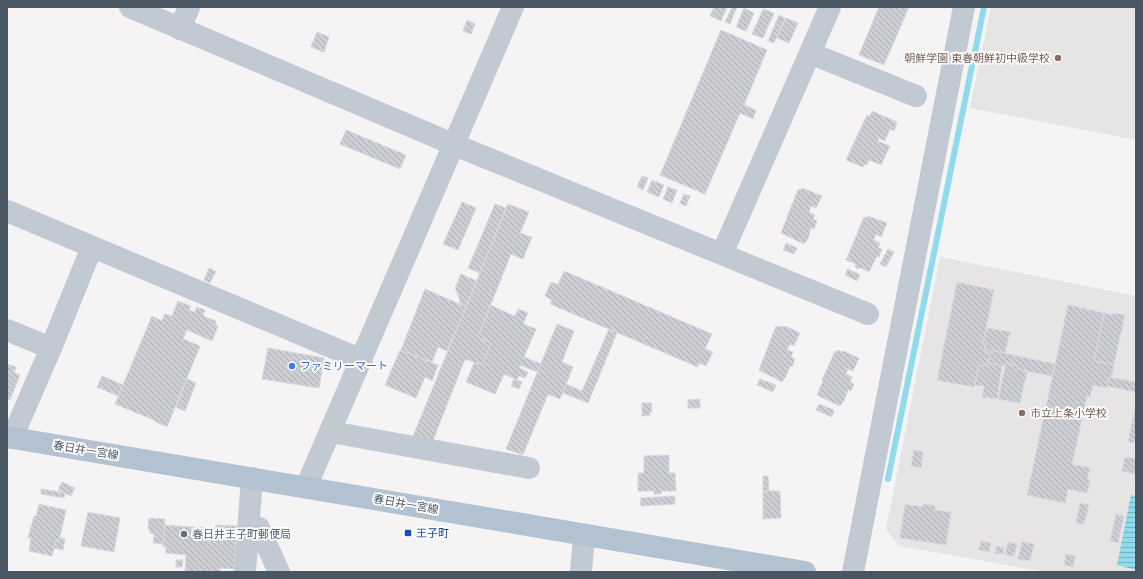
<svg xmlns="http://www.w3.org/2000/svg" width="1143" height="579" font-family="'Open Sans','Noto Sans JP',sans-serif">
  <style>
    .education { fill: #e6e4e5 }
    .water { fill: url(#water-rules) }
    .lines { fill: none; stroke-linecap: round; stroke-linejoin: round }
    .stream { stroke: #90daee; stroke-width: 6 }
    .building { fill: url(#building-back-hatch); stroke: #d7d9de }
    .minor { stroke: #c1cad2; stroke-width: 22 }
    .major { stroke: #b3c2d1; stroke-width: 22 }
    .education-dot { fill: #8d6e63; stroke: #fff; stroke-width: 1.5 }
    .shop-dot { fill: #3f7fe0; stroke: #fff; stroke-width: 1.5 }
    .transit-dot { fill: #1a4fb4; stroke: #fff; stroke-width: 1.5 }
    .service-dot { fill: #5c6f8a; stroke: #fff; stroke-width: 1.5 }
    .labels { text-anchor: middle; stroke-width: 3.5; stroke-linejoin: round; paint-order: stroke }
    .education-label { font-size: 11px; fill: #785e54; stroke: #fff; text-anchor: end }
    .shop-label { font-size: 11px; fill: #366cbe; stroke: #fff; text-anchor: start }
    .street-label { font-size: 11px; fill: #4a5661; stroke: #fff }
    .transit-label { font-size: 11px; fill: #164399; stroke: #fff; text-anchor: start }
    .service-label { font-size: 11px; fill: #4e5e75; stroke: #fff; text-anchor: start }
  </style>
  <defs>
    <pattern id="water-rules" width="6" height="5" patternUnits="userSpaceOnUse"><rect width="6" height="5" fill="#90daee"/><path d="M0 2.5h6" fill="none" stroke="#78b4c4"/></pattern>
    <pattern id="building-back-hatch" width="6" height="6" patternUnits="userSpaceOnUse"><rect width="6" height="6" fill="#cdcfd5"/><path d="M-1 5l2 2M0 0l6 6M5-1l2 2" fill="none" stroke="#a8abb0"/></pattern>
  </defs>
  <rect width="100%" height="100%" fill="#f5f3f3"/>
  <path class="education" d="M991,7H1136V140L970,108Z
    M940,257L1136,296V572H1046L899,546L886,529Z"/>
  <path class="water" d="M1131,495L1136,496V570L1117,565Z"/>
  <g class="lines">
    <path class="stream" d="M888,479L984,7"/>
  </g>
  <path class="building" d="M714,7H727L721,21L710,16Z
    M732,7H737L730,24L725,22Z
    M879,7H909L884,65L859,55Z
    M744,8L754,13L746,31L736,27Z
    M763,9L774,13L763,38L752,34Z
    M779,15L785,18L774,43L768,41Z
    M786,18L798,23L789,43L777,38Z
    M467,20L475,24L471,34L463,31Z
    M721,30L767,50L744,105L756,110L753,119L740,113L705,194L660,175Z
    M317,32L329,37L324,52L311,47Z
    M872,111L897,122L894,131L890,129L885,141L879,138L878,141L890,146L881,165L869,160L867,165L865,164L863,167L846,160L867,115L870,116Z
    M346,130L406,155L400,169L340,144Z
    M642,176L648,178L643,190L637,187Z
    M652,180L664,185L659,197L647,192Z
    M668,187L677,190L672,203L663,199Z
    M802,188L822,196L816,208L811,206L809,212L815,215L813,219L817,221L814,229L811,228L808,239L804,244L781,233L798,189L801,190Z
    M684,194L690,196L686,206L680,203Z
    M462,202L476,208L458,250L443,244Z
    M495,204L506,208L480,273L468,268Z
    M508,204L529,212L520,233L532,237L523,259L511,254L478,337L491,343L482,365L465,359L432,443L413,436Z
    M868,216L887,223L881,237L876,234L874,240L880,243L878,248L882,249L879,257L877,256L869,272L859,267L858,269L855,267L856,264L846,260L864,217L867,218Z
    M786,243L797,248L794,254L783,250Z
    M888,249L894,252L886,267L880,264Z
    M209,268L216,271L210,283L204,280Z
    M848,269L860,275L857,281L845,275Z
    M564,271L712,334L705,349L713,352L706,366L699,363L698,367L550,304L552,300L545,296L551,282L558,285Z
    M461,274L477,281L466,307L459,303L460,300L455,288Z
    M957,282L994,290L983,343L986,344L984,351L991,353L987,366L979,365L974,387L937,380Z
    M425,289L466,307L447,351L438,347L432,362L401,350Z
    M178,301L191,306L189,310L196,313L195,311L197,307L205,310L203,316L216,321L215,324L218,326L212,341L187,330L183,339L200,346L167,427L154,421V420L115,404L152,316L162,321L165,314L172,316Z
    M490,305L515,316L518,309L528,313L523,324L536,329L524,357L541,364L537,372L520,365L519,368L528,372L525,378L519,376L517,380L504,374L495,394L466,382L474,363L482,365L491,343L478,337Z
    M1068,305L1104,313L1094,361L1114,364L1111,378L1109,377L1107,388L1093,385L1090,397L1087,396L1072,464L1090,468L1087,480H1090L1087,493L1068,489L1065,503L1027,495Z
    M1104,313L1112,315L1113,313L1125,315L1114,364L1094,361Z
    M557,324L574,331L562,362L573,367L560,399L548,394L523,455L506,449Z
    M776,326L779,327L780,326L784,327L785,326L800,333L794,346L790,344L787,350L793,352L791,357L795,359L792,367L790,366L786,376L782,382L759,370Z
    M987,328L1011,332L1010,335H1009L1005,353L985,349L986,344L983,343Z
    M609,329L617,333L588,403L563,393L566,384L582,391Z
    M268,348L324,358L319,388L262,379Z
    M985,349L1055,364L1052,376L1017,369L1018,366L1006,363L1005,366L988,363L991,353L984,351Z
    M400,350L438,365L432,381L425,377L416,398L385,385Z
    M838,350L842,352L843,351L859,358L853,371L848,369L846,374L852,377L850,382L854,384L851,391L848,390L844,401V400L840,406L817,395L823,381L822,380L835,351L837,352Z
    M988,363L1002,366L997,399L982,397L984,386L975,385L979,365L987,366Z
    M1006,363L1018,366L1017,369L1027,372L1020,403L998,399Z
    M7,364L16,367L14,372L20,375L10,400L7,398Z
    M102,376L123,385L118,396L97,387Z
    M1109,377L1135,382L1136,377V392L1107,386Z
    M187,379L196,383L185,411L176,407Z
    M514,379L522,382L519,389L511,386Z
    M760,379L776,385L773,392L757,385Z
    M700,399V408H688V400Z
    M642,403H651L652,412H650V415L642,416Z
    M819,404L834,410L832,417L816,410Z
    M1136,405V443L1128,442Z
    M914,450L923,452L921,468L911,466Z
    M669,455V473H675L676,491H661V494H654V491H638V473H644V456Z
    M1125,457L1136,459V474L1122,471Z
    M763,476H768L769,491H763Z
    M62,482L75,488L71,496L58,490Z
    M41,489L65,493L64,498L41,494Z
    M763,491H780L781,518L763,519Z
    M675,496V504L641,506L640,498Z
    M1080,503L1089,505L1084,524L1076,523Z
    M39,504L66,510L59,541H56L52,556L29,551L31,538H28L34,516H36Z
    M905,504L922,507L923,504L935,506V510L951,512L946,545L900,538Z
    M88,512L120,518L114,552L81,546Z
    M1116,514L1124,516L1118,543L1110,541Z
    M149,518L165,519L163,544L153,543L154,534L150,533V529H148Z
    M165,525L205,528V532L215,533L216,525L237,526L234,569L220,568V572H185L186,555L166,553V547H163Z
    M59,537L65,539L63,550L54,548L56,541H59Z
    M981,541L991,543L989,552L979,550Z
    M1008,542L1017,544L1014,556L1005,555Z
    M1022,542L1034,544L1030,561L1018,559Z
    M997,546L1004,548L1003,554L995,553Z
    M1066,554L1075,556L1073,567L1064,565Z
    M176,560H183L182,567H176Z"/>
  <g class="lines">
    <path class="minor" d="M130,7L455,145L868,314
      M180,29L189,7
      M810,53L916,96
      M7,211L362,360
      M722,254L830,7
      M7,330L51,348
      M331,432L529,468
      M12,438L51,348L92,247
      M306,487L513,7
      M248,527L259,528L279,572
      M245,572L252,478
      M581,572L584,535
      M853,572L964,7"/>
    <path class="major" d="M7,437L805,572"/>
  </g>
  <g class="education-dot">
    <circle cx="1058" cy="58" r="4"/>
    <circle cx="1022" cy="413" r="4"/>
  </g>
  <circle class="shop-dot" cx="292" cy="366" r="4"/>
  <rect class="transit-dot" x="404" y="529" width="8" height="8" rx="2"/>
  <circle class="service-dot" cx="184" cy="534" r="4"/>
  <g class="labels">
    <g class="education-label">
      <text x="1050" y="62">朝鮮学園 東春朝鮮初中級学校</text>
      <text x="1030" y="417" text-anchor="start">市立上条小学校</text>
    </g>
    <g class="shop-label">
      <text x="300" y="370">ファミリーマート</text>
    </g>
    <g class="street-label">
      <text transform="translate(86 450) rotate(9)" y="4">春日井一宮線</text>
      <text transform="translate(406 504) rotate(10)" y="4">春日井一宮線</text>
    </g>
    <g class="transit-label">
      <text x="416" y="537">王子町</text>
    </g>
    <g class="service-label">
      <text x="192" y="538">春日井王子町郵便局</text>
    </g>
  </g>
  <rect width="1143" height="579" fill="none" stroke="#4a5661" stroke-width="16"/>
</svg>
